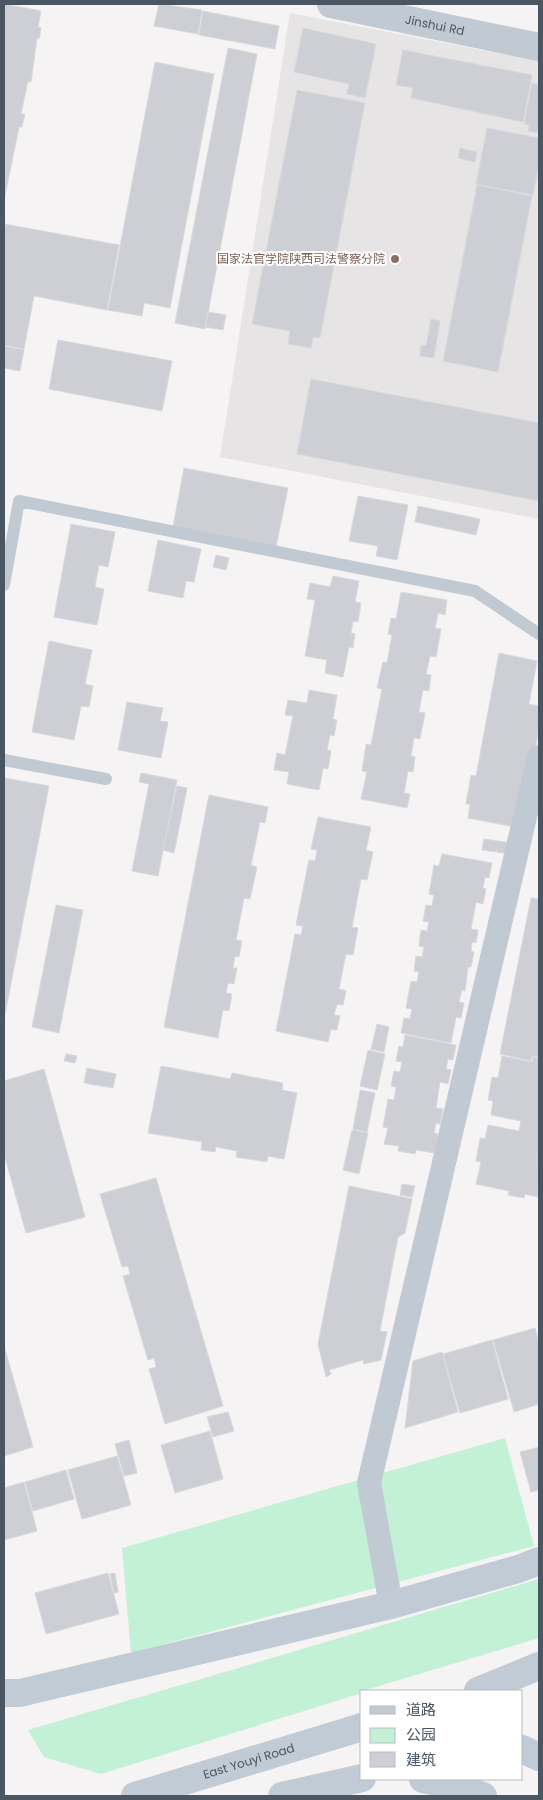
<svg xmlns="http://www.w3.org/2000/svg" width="543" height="1800" font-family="Poppins,'Noto Sans SC',sans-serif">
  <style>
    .education { fill: #e6e4e5 }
    .green { fill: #c3f1d5 }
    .building { fill: #cdcfd5; stroke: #d7d9de }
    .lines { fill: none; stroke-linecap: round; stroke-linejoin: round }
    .service { stroke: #c1cad2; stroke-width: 12 }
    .minor { stroke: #c1cad2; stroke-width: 24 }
    .tertiary { stroke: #c1cad2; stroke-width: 28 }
    .secondary { stroke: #c1cbd6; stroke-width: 28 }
    .education-dot { fill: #8d6e63; stroke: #fff; stroke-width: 2 }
    .labels { text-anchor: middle; stroke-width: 4; stroke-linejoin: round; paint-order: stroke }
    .street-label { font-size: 12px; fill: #4a5661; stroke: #fff }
    .education-label { font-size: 12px; fill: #785e54; stroke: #fff; text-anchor: end }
  </style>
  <rect width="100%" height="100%" fill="#f5f3f3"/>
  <path class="education" d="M290,13L539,61V519L220,457Z"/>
  <path class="green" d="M505,1438L534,1546L131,1653L122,1548Z
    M539,1579V1638L362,1691V1693L101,1774L44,1757L28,1730Z"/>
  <path class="building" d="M4,4L41,11L38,27L41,28L39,39L37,38L31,82L28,81L21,114H25L22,127H19L5,196Z
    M159,4L202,10L198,34L154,26Z
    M203,11L279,26L275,49L199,35Z
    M303,28L376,44L365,98L347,94L349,84L294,72Z
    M228,48L257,54L205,329L175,323Z
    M403,50L532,75L523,122L411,98L413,88L396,85Z
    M155,62L214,74L170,308L144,303L142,316L108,310Z
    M532,83L539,85V133L528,131L529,125L524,124Z
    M297,90L365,103L320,338L313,337L311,348L288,344L290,331L252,324Z
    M487,128L539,138V164L533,195L476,184Z
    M460,148L477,152L475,162L458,158Z
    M477,185L532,196L498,372L443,361Z
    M4,224L119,245L107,310L34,296L24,349L4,345Z
    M208,312L226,315L223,330L205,327Z
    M431,319L440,321L434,358L420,356L421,345L426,346Z
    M58,340L172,361L162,411L49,389Z
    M4,346L24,350L20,371L4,368Z
    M311,379L539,423V501L297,454Z
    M184,468L288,488L276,547L173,527Z
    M358,496L408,505L397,560L376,556L378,546L349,541Z
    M418,506L480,519L476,535L415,522Z
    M71,524L115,532L108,567L99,565L95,587L104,589L97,625L54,617Z
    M158,540L201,549L194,582L186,581L183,598L148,591Z
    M216,555L229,558L226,570L213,567Z
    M333,576L359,581L355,602L361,603L358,622L353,621L351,633L355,634L353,648L349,647L343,677L325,673L327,660L305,656L315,600L307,599L310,583L330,587Z
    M401,592L447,600L445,615L438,613L435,628L441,629L436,657L430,656L426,674L431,675L429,691L423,690L419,712L425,713L420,739L414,738L411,756L415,757L413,772L408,771L404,793L410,794L407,808L361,799L367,772L362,771L366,744L371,745L382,689L377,688L383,662L387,663L392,635L388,634L391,618L396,619Z
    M49,641L92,650L85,684L93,686L89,707L81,706L74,740L32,732Z
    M499,653L537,661L529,704L539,706V728L520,828L468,818L470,804H466L471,775L476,776Z
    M309,690L337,695L333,719L337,720L334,736L330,735L327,750L331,751L328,769L323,768L319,790L287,784L289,772L274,770L277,753L285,755L293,716L285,715L288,700L307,703Z
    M127,702L163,708L160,721L168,722L161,758L118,750Z
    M141,773L177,780L158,876L132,871L149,784L139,782Z
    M4,778L49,786L4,1020Z
    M177,786L187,788L174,853L163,850Z
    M209,795L268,807L265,823L260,822L251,865L257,867L250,899L244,898L236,940L242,941L239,957L235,956L233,968H237L234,984L228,983L226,993L232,994L229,1011L223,1010L218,1038L164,1027Z
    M318,817L371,827L366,850L373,852L367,880L361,879L352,927L358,928L353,955L346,954L339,989L346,991L343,1005L337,1004L334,1015L340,1016L337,1030L331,1029L328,1042L276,1031L295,934L301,935L303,926L296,925L309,860L315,861L317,850L311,849Z
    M484,839L512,843L511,854L482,850Z
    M442,854L492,863L489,878L485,877L483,888L486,889L483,904L476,902L471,929L478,930L476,943L472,942L471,951L474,952L471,967H468L465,991L462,990L459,1002L464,1003L461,1018L456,1017L451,1043L401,1033L404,1018L410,1019L412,1009L406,1008L411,981L417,982L419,972L414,971L416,956L422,957L424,947L419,946L421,930L427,931L429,922L423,921L426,905L432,906L434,895L429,894L434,865L439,866Z
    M531,898L539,899V1057L532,1056L531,1061L500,1054Z
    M56,905L83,910L59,1033L32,1027Z
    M377,1024L389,1027L384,1052L371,1049Z
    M405,1035L456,1045L453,1060L448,1059L446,1069L451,1070L448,1084L440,1082L436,1108L443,1109L440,1124L436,1123L434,1133L438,1134L435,1153L416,1150L415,1154L398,1151L399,1146L384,1144L388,1128L383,1127L388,1099L394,1100L396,1087L391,1086L394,1071L400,1072L402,1062L396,1061L399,1046L403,1047Z
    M368,1050L385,1054L377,1090L360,1086Z
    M66,1054L77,1056L75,1063L64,1061Z
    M502,1056L532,1062L533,1057L539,1058L538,1197L525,1194L524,1198L508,1195L509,1191L476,1184L481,1162L476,1161L480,1138L485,1139L488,1125L519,1131L521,1121L491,1115L493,1101L488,1100L492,1077L498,1078Z
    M161,1066L230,1079L232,1073L283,1083L282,1090L297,1093L284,1159L268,1156L267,1162L236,1157L237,1151L216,1147L215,1152L201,1150L202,1142L148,1133Z
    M87,1068L116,1074L113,1088L84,1083Z
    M44,1069L85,1217L26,1233L4,1154V1081Z
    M360,1090L375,1093L367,1132L353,1129Z
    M352,1130L368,1133L359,1174L343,1170Z
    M156,1178L223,1406L165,1424L149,1369L156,1367L154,1358L148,1360L123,1276L130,1274L128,1266L122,1267L100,1194Z
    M402,1184L415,1186L412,1197L400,1195Z
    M349,1186L412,1199L405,1233L398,1237L380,1331L387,1332L381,1360L364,1364L363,1360L329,1370L331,1374L326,1377L318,1344Z
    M535,1328L539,1344V1404L514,1412L493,1340Z
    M492,1340L508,1399L460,1413L443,1354Z
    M4,1346L33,1447L4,1456Z
    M442,1352L458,1412L405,1428L413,1361Z
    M228,1412L234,1431L213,1437L207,1417Z
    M210,1431L223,1479L175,1493L161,1445Z
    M129,1440L137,1473L124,1476L115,1444Z
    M539,1447V1490L531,1492L520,1452Z
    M117,1456L131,1505L82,1519L68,1470Z
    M66,1470L74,1499L33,1511L25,1482Z
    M24,1482L37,1531L4,1540V1488Z
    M108,1573L119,1614L46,1634L35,1593Z
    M115,1573L118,1592L114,1593L110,1574Z"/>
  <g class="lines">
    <path class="service" d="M4,585L19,501L475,591L539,634
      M4,760L106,779"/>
    <path class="minor" d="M391,1605L369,1483L539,757"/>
    <path class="tertiary" id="s1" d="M331,4L539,47"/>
    <g class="secondary">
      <path d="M478,1691L539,1666"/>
      <path d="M4,1693H20L391,1605L518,1569L539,1561"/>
      <path d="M522,1749L539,1757"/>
      <path d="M423,1779L462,1788L483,1796"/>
      <path id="s2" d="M135,1796L362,1727"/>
      <path d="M282,1796L362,1778"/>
    </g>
  </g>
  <circle class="education-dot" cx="395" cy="259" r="5"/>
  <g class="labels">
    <g class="street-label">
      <text dy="4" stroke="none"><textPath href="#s1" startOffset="106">Jinshui Rd</textPath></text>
      <text dy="4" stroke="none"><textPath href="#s2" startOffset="119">East Youyi Road</textPath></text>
    </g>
    <g class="education-label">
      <text x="385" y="263">国家法官学院陕西司法警察分院</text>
    </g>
  </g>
  <rect width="543" height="1800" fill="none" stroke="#4a5661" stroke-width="10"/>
  <rect x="360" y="1690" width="162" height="90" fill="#ffffff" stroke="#b7bbc0"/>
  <rect x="370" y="1706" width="25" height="8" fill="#c1cbd6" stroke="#b7bbc0"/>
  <text x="406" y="1715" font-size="15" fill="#4a5661">道路</text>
  <rect x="370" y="1728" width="25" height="15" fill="#c3f1d5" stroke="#b7bbc0"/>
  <text x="406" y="1740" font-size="15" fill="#4a5661">公园</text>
  <rect x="370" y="1752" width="25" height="15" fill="#cdcfd5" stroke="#b7bbc0"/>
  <text x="406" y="1765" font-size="15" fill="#4a5661">建筑</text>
</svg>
